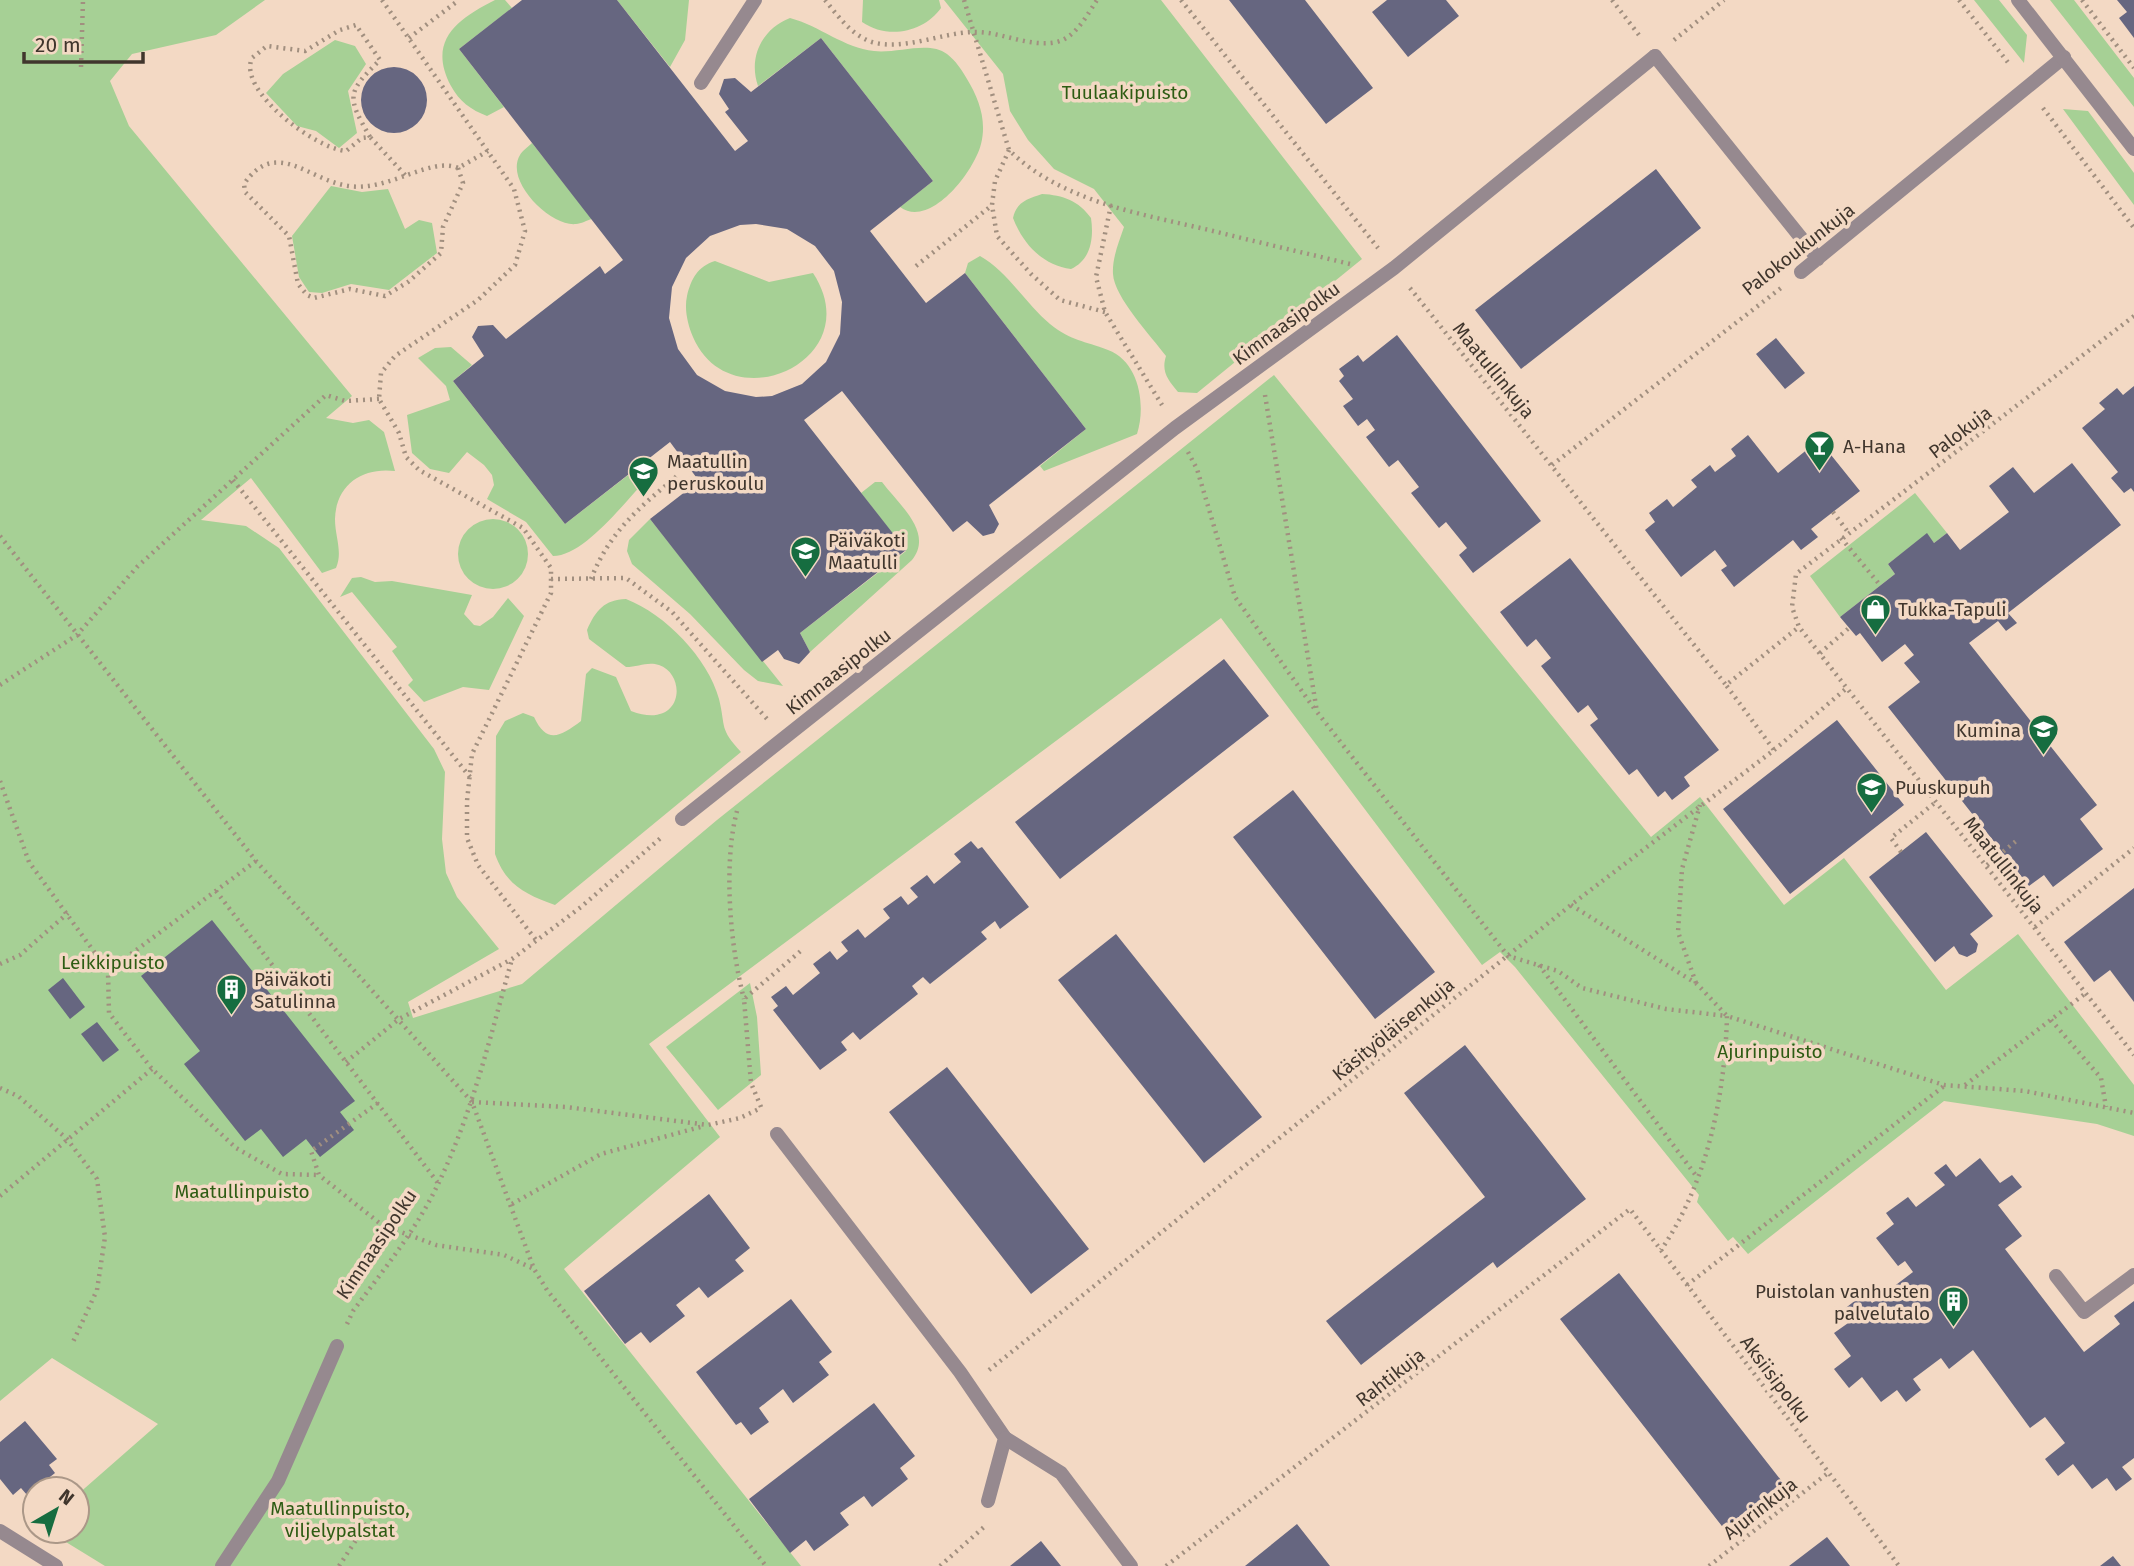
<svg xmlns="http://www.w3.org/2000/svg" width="2134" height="1566" font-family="'Fira Sans',sans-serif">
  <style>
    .green { fill: #a6d095 }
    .building { fill: #666680; fill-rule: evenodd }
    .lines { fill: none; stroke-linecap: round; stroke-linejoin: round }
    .path { stroke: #a18f7f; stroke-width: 4.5; stroke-dasharray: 2 5; stroke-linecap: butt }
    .service { stroke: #96898f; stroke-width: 14 }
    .minor { stroke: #96898f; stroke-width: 14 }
    .labels { text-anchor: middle; stroke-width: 7; stroke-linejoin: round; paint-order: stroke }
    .park-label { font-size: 19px; fill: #2d5c13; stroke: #f3d9c4 }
    .street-label { font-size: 19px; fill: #40362d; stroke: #f3d9c4 }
    .poi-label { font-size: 19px; fill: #40362d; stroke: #f3d9c4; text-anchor: start }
  </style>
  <rect width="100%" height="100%" fill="#f3d9c4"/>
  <path class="green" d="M0,0H265L216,35L132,54L110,81L129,126L352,396L326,418L353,423L369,420L384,432L395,471C363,467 336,484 335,519C335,537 343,552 336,568L322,573L251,478L201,520L246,526L279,548L434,749L445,772L442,839L446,873L457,897L499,949L408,1002L413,1018L522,984L717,820L1274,375L1651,837L1700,797L1784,905L1844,858L1946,990L2018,934L2134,1085V1136L2097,1124L1944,1101L1748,1254L1733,1237L1728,1241L1697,1202L1699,1195L1515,967L1500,952L1482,965L1221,618L649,1044L720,1137L564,1269L801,1566H105L48,1531H77V1495L158,1424L52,1358L0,1401Z
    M495,0H505L512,8L459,49L504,107L487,116C471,110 459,101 451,86C427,41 457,19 495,0Z
    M617,0H689L685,40L670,67Z
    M863,0H939L941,8C924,32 888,40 862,22Z
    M944,0H1161L1362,259L1197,393L1178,392C1168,380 1161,372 1166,356C1152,337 1114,297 1113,274C1112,258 1119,242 1124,227L1094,189L1054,169L1028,140L1010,111L1003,74Z
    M1974,0H1999L2027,35L2024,63Z
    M2050,0H2074L2134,78V107Z
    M790,18C820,26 844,48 874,51C896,54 929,40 947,54C956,61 961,69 967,79C979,99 987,120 981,144C974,172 930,229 900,207L933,181L821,38L758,86C748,57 762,29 790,18Z
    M335,40L355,46L366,64L348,91L357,133L339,148L316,131L297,126L266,93L283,74Z
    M2063,109L2088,111L2134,173V205Z
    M532,143L592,219C587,220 581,224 576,224C551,227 504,181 520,155C522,151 528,147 532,143Z
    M331,186L362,192L388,189L405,229L419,220L432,223L437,253L389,290L351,284L322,293L309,292L299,277L292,236Z
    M1042,194C1063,195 1079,201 1091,218C1094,238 1091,260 1071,269C1042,265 1023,244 1013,218C1017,201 1028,199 1042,194Z
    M980,256C1007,271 1026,304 1050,324C1073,342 1083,340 1108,350C1140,362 1146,406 1137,434L1044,471L1040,466L1086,429L965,273L968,263Z
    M715,261L769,282L813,273C870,360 730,423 693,337C688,325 684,310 687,296C691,279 698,266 715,261Z
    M451,347L472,365L453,381L565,524L645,462L648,478C626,500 585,556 553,556L526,522L487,499L494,485L492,475L484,465L467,452L449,473L430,469L412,453L407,415L450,400L446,386L418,358L435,348Z
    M875,482H882C899,505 934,532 912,560L810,652L800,633L906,551L861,493Z
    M1915,493L1947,533L1934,543L1927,534L1888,564L1895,574L1840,617L1810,576Z
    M650,519L783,686L758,681L744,670L690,614L632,564L627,551L629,540Z
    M458 554a35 35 0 1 1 70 0a35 35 0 1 1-70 0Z
    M361,577L375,582L392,581L472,595L464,614L474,625L480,626L493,617L508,598L524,616L489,690L463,687L424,702L408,685L413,680L392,651L397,647L352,592L340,597L352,578Z
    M626,599C665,614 708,658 719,699C726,728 719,728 741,752L555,905C525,894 506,885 495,854L496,736L505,721L523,713L534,717C547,745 561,736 581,721L586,674L592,668L616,677L631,711C683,731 688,675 659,665C648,661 638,667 626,667L589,639L587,630C596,610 604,600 626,599Z
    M750,983L757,1017L761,1075L718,1110L666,1047Z"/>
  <path class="building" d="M522,0H617L735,151L748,141L725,112L729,109L719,94L724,79L735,78L751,92L821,38L933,181L870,231L926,303L965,273L1086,429L989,505L999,524L994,533L983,536L967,521L953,532L842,391L804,420L906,550L800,633L810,652L799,664L784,659L778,650L762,662L650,519L699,481L670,442L565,524L453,381L484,356L472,337L478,326L493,325L506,339L600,266L605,274L623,260L459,49ZM756,224L787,229L815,246L834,271L842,302L840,334L826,362L802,384L772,396L756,397L725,391L697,375L678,349L669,318L672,287L686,258L710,236L740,225Z
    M1229,0H1305L1373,88L1326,124Z
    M1387,0H1446L1459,16L1408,57L1372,12Z
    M2117,0H2134V38L2119,18L2127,12Z
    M361 100a33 33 0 1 1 66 0a33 33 0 1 1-66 0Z
    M1656,169L1701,228L1521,369L1475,310Z
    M1397,335L1541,521L1473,573L1459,555L1467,548L1446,522L1439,528L1411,493L1419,487L1398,460L1389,467L1366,437L1375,430L1367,419L1358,426L1343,406L1353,399L1339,381L1344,376L1339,369L1358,355L1363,362Z
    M1776,338L1805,373L1785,389L1756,354Z
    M2134,386V492L2131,488L2124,493L2111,478L2118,472L2082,428L2105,409L2099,403L2117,388L2123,395Z
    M1748,435L1778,473L1819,440L1860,491L1811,529L1818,537L1801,550L1793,540L1734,587L1721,570L1727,566L1715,550L1681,577L1645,530L1655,522L1649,513L1667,499L1673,507L1697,487L1691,480L1710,465L1715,472L1736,456L1731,449Z
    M2072,463L2121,525L2008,613L2017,623L2006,631L1998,621L1969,643L2097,805L2080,819L2103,849L2053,887L2044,875L2029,886L1888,707L1920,682L1904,663L1914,655L1905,644L1882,662L1860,633L1856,636L1840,617L1895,574L1888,564L1927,533L1934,543L1947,533L1960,550L2009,512L1989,486L2013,467L2034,493Z
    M1570,558L1719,750L1684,777L1690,786L1672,800L1665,791L1658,797L1637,769L1629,775L1590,725L1598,719L1588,705L1578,713L1541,666L1551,658L1536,639L1527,647L1500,612Z
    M1224,659L1269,716L1060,879L1015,822Z
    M1837,720L1904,805L1790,894L1723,809Z
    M1293,790L1435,972L1375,1019L1233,837Z
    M1926,832L1993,916L1970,934L1978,944L1976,952L1967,957L1959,954L1954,946L1935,962L1869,877Z
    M971,841L978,849L982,847L1029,907L1000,929L995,921L981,932L987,939L930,984L923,977L912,986L918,994L860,1040L853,1032L841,1042L847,1050L820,1070L773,1010L778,1006L771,997L786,986L793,995L820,973L813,964L830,951L837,960L848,951L841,942L858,929L865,938L890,918L883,909L901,896L908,905L918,897L910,888L927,875L934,884L961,862L954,854Z
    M2134,888V1002L2110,970L2094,982L2064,942Z
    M212,920L355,1101L340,1112L354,1130L320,1157L306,1139L283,1157L261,1129L245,1141L184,1064L200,1051L141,976Z
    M1116,934L1262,1117L1204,1163L1058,980Z
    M63,978L85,1007L70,1019L48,990Z
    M97,1022L119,1050L103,1062L81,1034Z
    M1465,1045L1586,1199L1497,1268L1493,1262L1361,1365L1326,1321L1485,1197L1404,1093Z
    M947,1067L1089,1249L1031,1294L889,1112Z
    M1980,1158L2000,1183L2012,1175L2022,1187L1998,1205L2022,1236L2005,1249L2084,1352L2120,1324L2114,1316L2134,1301V1458L2122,1467L2132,1479L2116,1491L2107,1478L2092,1489L2073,1464L2058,1476L2045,1459L2065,1443L2045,1417L2030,1428L1973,1350L1949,1369L1941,1358L1913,1379L1921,1390L1906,1402L1897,1390L1881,1402L1862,1377L1849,1388L1834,1369L1851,1356L1834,1333L1851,1321L1843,1310L1865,1293L1872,1303L1913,1272L1905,1261L1898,1266L1876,1238L1894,1224L1886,1213L1908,1197L1916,1207L1945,1185L1934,1173L1946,1164L1956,1177Z
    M709,1194L750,1248L735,1260L744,1271L708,1298L699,1287L676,1305L685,1316L650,1343L641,1332L625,1344L584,1291Z
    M1619,1273L1784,1484L1725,1530L1560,1319Z
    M791,1299L832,1352L819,1362L829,1375L793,1403L783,1389L759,1408L769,1422L751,1435L741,1422L736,1425L696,1372Z
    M874,1403L915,1456L900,1468L908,1479L872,1507L864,1496L840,1513L849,1525L814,1551L806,1540L790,1553L749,1499Z
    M25,1421L57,1459L49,1465L55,1473L27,1495L21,1488L13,1495L0,1479V1442Z
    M1297,1524L1330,1566H1245Z
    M1827,1537L1850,1566H1789Z
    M1041,1541L1061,1566H1010Z
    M2113,1556L2121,1566H2100Z"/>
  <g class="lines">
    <path class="path" d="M382,0L514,189L525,231L515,265L478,300L395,356L381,373L379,399L399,433L406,457L419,470L523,528L551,568V593L472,754L467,801V838L478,865L536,940
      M825,0C838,16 851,35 872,42C903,51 941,33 973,32C1001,31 1028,48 1057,42C1076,37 1087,15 1097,0
      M964,0L1009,150C1060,201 1141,214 1209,230C1257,242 1305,253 1354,265
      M1181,0L1378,248
      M1612,0L1639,35
      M1959,0L2010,65
      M2082,0L2134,68
      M409,38L459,0
      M1674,40L1724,0
      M81,67L83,0
      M2043,108L2134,228
      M370,137C347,97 346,93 380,60L356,25L340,30L305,51L267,46L252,58C237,91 316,149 346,151L362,138L370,137L407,177
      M1009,150L995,181L992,205L997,236L1031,274L1060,300L1105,312
      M458,168L463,183L443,227L441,253L408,282L385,296L350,289L314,298L307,295L298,284L289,236L245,192L244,184C276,137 309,181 349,186C388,192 431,156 458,168L488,151
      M1111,205L1096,277L1105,312L1162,405
      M916,266L991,206
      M1410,288L1726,685L1799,627
      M2134,316L1796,574L1792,607L1799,627L2134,1055
      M1265,395L1317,712L1508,956L1558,971L1582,988L1666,1009L1727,1016C1725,1096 1707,1183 1661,1250
      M1188,452L1197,469L1235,597L1316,711
      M1552,465L1781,288
      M233,480L470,777
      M1833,512L1848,532
      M0,536L256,861L472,1102L534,1269L547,1290L766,1566
      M1841,538L1880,585
      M551,579L626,578L672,612L767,719
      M591,579C610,531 639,508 677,476
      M1820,653L1849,628
      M0,685L77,635L137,567L326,395L345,401L379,399
      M1774,750L1848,687
      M0,781L29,862L108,971
      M737,811C723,864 730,946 744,999
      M1901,852L1891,838L1937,801
      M256,861L108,971L109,1013L152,1069L236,1148L282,1174L319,1175
      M1987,865L2016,841
      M216,891L438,1183
      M1571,905L1697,984L1727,1016L1944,1085L2025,1091L2134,1113
      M2035,927L2134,848
      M0,964L20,955L68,913
      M1539,965L1697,1177
      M1696,983L1678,932L1682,869L1700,805
      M2051,1020L2101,1078L2106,1107
      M346,1062L399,1019L512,959L581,907L663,836
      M1965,1085L2086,993
      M0,1088L18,1096L67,1139L97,1179L105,1237L97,1290L73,1342
      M472,1102L566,1107L708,1125L740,1118L761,1108
      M378,1103L311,1151L319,1175L382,1225L436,1245L504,1255L534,1269
      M761,1107L751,1083L744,999L803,949
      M0,1196L152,1069
      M512,1204L601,1154L704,1126
      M1687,1285L1944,1086
      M347,1324L353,1311C384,1269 417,1229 439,1182C473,1111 491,1034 512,959
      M989,1370L1571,905L1774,750L1726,685
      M339,1566L377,1508
      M940,1566L984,1527
      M1166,1566L1630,1209L1899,1566
      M1709,1566L1828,1473"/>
    <path class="service" d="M1655,56L1818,259
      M701,83L755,0
      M1801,272L2064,57
      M777,1134L960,1372L1005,1438L988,1501
      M2056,1276L2084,1312L2134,1275
      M222,1566L278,1481L337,1346"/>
    <path class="minor" d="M2018,0L2134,149
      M682,819L1175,428L1394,268L1655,56
      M1005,1438L1061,1473L1131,1566
      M0,1531L56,1566"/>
  </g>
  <defs>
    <symbol id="bar-pin" viewBox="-11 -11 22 30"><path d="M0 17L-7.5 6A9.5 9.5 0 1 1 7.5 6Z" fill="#166d40" stroke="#f3d9c4"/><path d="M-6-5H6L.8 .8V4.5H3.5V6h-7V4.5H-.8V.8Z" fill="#fff"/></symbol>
    <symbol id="school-pin" viewBox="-11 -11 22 30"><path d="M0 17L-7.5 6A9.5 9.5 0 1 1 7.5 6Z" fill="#166d40" stroke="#f3d9c4"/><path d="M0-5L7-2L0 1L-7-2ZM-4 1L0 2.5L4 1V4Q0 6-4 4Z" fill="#fff"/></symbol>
    <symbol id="shop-pin" viewBox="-11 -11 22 30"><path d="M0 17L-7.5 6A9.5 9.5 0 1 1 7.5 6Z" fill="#166d40" stroke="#f3d9c4"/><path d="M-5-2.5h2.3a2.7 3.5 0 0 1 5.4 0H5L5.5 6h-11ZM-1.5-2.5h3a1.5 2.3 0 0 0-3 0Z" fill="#fff"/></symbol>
    <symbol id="building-pin" viewBox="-11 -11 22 30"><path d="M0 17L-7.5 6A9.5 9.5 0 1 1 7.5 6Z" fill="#166d40" stroke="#f3d9c4"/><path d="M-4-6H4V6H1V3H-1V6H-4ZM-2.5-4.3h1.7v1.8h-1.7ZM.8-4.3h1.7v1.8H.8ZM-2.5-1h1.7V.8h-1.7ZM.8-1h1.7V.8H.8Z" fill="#fff"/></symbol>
  </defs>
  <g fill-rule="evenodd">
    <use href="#bar-pin" x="1802" y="428" width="35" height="47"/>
    <use href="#school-pin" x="626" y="454" width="35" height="47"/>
    <use href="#school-pin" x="788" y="534" width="35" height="47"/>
    <use href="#shop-pin" x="1858" y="592" width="35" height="47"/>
    <use href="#school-pin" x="2026" y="712" width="35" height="47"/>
    <use href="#school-pin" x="1854" y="770" width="35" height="47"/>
    <use href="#building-pin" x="214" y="972" width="35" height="47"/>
    <use href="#building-pin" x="1936" y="1284" width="35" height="47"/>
  </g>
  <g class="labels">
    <g class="park-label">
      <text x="1125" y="99">Tuulaakipuisto</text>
      <text x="113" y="969">Leikkipuisto</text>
      <text x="1770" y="1058">Ajurinpuisto</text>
      <text x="242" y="1198">Maatullinpuisto</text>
      <text x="340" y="1515">Maatullinpuisto,<tspan x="340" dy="22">viljelypalstat</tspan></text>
    </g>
    <g class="street-label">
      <text transform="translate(1798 249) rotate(-38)" y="7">Palokoukunkuja</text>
      <text transform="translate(1286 323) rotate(-36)" y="7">Kimnaasipolku</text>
      <text transform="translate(1494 370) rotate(51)" y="7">Maatullinkuja</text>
      <text transform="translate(1960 432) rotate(-37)" y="7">Palokuja</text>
      <text transform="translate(838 671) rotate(-38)" y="7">Kimnaasipolku</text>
      <text transform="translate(2004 865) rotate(52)" y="7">Maatullinkuja</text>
      <text transform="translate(1393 1029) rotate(-39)" y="7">Käsityöläisenkuja</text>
      <text transform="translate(376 1244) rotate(-56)" y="7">Kimnaasipolku</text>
      <text transform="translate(1390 1377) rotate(-38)" y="7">Rahtikuja</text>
      <text transform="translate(1776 1379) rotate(53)" y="7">Aksiisipolku</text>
      <text transform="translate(1760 1508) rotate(-38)" y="7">Ajurinkuja</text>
    </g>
    <g class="poi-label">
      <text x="1843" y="453">A-Hana</text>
      <text x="667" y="468">Maatullin<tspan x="667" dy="22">peruskoulu</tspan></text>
      <text x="828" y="547">Päiväkoti<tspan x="828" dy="22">Maatulli</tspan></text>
      <text x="1898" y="616">Tukka-Tapuli</text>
      <text x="2021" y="737" text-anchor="end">Kumina</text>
      <text x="1895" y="794">Puuskupuh</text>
      <text x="254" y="986">Päiväkoti<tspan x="254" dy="22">Satulinna</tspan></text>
      <text x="1930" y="1298" text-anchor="end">Puistolan vanhusten<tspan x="1930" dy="22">palvelutalo</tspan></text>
    </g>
  </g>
  <g transform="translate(56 1510) rotate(39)"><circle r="33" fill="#f3d9c4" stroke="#ab9888" stroke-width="2"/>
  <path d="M0-5L12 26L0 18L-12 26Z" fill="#166d40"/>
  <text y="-10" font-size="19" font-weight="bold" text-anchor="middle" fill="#40362d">N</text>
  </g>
  <path d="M24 52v10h119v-10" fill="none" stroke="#40362d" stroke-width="3.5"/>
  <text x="35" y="52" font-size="21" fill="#40362d" stroke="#f3d9c4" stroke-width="5" paint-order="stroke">20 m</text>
</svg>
